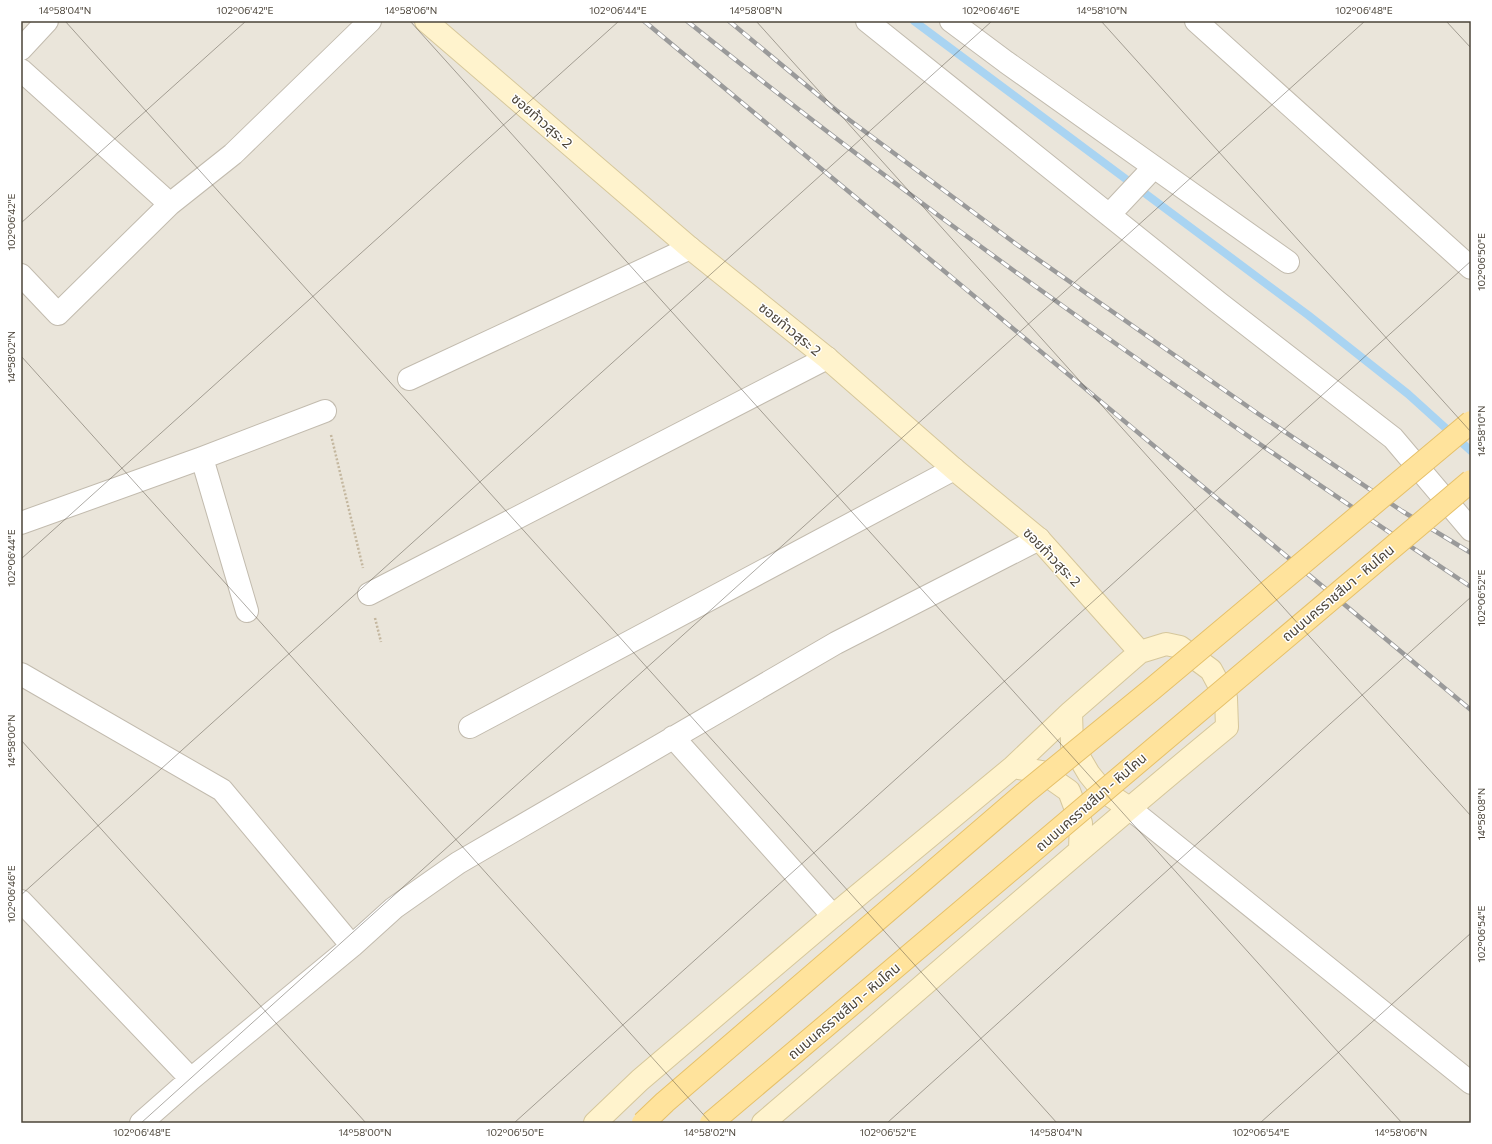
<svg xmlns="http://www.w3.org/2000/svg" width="1492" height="1144" font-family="Commissioner,'Noto Sans Thai',sans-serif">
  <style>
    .residential { fill: #eae5da }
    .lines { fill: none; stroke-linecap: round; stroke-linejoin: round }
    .stream { stroke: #a9d4f2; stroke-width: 8 }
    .street-casing { stroke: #c2bbae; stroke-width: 24 }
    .secondary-casing { stroke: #d6c79b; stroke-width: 24 }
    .path { stroke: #c4b79f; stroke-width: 2.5; stroke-dasharray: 2 2; stroke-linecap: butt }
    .street { stroke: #fff; stroke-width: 22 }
    .secondary { stroke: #fff3cd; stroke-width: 22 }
    .rail-casing { stroke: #9a9a9a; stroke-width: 4.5 }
    .rail { stroke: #fff; stroke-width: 3; stroke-dasharray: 9; stroke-linecap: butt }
    .primary-bridge-casing { stroke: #e6c16a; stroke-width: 24; stroke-linecap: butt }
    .primary-bridge { stroke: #ffe39c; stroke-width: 22 }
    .ticks { fill: none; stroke: #4b4439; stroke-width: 1; stroke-opacity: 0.45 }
    .labels { text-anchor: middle; stroke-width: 3; stroke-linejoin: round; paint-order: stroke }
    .street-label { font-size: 14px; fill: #4b4439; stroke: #fff }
    .neatline { fill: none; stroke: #4b4439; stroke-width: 1.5 }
    .ticks-label { font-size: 10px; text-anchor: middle; fill: #4b4439 }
  </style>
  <rect width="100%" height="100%" fill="#f6f3ec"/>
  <path class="residential" d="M21,21H1471V1123H21Z"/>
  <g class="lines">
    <path class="stream" d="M914,21L1308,315L1408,394L1471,451"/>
    <defs>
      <path id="street" d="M867,21L1219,303L1393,438L1471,530
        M951,21L1006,62L1288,262
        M1196,21L1471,268
        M21,49L47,21
        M21,70L170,204
        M1109,215L1154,167
        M21,275L58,314L170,204L233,154L370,21
        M409,379L690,248
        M202,458L247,611
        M21,523L202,458L325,411
        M369,594L827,358
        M21,674L222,790L352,946
        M470,727L954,469
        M673,737L833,916
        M1129,808L1471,1083
        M21,901L191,1079
        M141,1123L191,1079L352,946L394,908L458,863L836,643L1039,539"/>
      <path id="secondary" d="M426,21L690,248L827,358L954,469L1039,539L1140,652
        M1071,712L1072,745L1089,774L1102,790L1129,808
        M1013,767L1042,772L1069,791L1081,823L1080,849
        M595,1123L640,1080L833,916L1013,767L1071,712L1140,652L1166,644L1180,647L1211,670L1226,698L1227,727C1070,856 918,991 763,1123"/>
    </defs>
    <use href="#street" class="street-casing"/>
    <use href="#secondary" class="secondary-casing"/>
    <path class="path" d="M331,435L363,568
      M375,618L381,642"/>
    <use href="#street" class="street"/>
    <use href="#secondary" class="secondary"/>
    <defs>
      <path id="rail" d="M644,21L1471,710
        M687,21C938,224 1203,408 1471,587
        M729,21L836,110L1016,244L1257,413L1402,511L1471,553"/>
    </defs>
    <use href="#rail" class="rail-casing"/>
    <use href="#rail" class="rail"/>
    <defs>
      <path id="primary-bridge" d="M643,1123L665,1102L1026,792L1151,690L1471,422
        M711,1123L1471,481"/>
    </defs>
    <use href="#primary-bridge" class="primary-bridge-casing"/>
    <use href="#primary-bridge" class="primary-bridge"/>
  </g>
  <path class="ticks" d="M65,21L1057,1123M410,21L1402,1123M756,21L1471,816M1101,21L1471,432M1446,21L1471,48M21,223L246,21M21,356L711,1123M21,559L619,21M21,740L366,1123M21,895L992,21M141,1123L1365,21M514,1123L1471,261M887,1123L1471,597M1260,1123L1471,933"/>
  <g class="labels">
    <g class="street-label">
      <text transform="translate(542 121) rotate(41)" y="5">ซอยท้าวสุระ 2</text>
      <text transform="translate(790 329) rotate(39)" y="5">ซอยท้าวสุระ 2</text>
      <text transform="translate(1052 557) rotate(46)" y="5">ซอยท้าวสุระ 2</text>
      <text transform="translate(1338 593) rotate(-40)" y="5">ถนนนครราชสีมา - หินโคน</text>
      <text transform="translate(1091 802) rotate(-41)" y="5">ถนนนครราชสีมา - หินโคน</text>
      <text transform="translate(844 1011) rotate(-40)" y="5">ถนนนครราชสีมา - หินโคน</text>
    </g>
  </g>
  <rect width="1492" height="1144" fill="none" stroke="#ffffff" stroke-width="44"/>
  <rect x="22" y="22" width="1448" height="1100" class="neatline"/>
  <g class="ticks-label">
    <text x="65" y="14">14°58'04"N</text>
    <text x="245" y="14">102°06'42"E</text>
    <text x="411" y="14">14°58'06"N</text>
    <text x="618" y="14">102°06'44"E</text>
    <text x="756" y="14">14°58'08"N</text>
    <text x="991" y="14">102°06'46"E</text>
    <text x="1102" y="14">14°58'10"N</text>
    <text x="1364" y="14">102°06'48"E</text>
    <text transform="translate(11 222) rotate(-90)" y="4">102°06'42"E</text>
    <text transform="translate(1481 262) rotate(-90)" y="4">102°06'50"E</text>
    <text transform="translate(11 357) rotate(-90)" y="4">14°58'02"N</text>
    <text transform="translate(1481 431) rotate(-90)" y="4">14°58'10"N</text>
    <text transform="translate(11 558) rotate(-90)" y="4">102°06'44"E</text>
    <text transform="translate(1481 598) rotate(-90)" y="4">102°06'52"E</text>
    <text transform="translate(11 741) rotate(-90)" y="4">14°58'00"N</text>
    <text transform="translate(1481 814) rotate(-90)" y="4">14°58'08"N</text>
    <text transform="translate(11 894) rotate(-90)" y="4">102°06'46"E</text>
    <text transform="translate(1481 934) rotate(-90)" y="4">102°06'54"E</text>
    <text x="142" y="1136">102°06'48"E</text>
    <text x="365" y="1136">14°58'00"N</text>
    <text x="515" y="1136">102°06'50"E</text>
    <text x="710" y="1136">14°58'02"N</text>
    <text x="888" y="1136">102°06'52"E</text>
    <text x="1056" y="1136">14°58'04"N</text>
    <text x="1261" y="1136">102°06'54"E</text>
    <text x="1401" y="1136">14°58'06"N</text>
  </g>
</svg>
